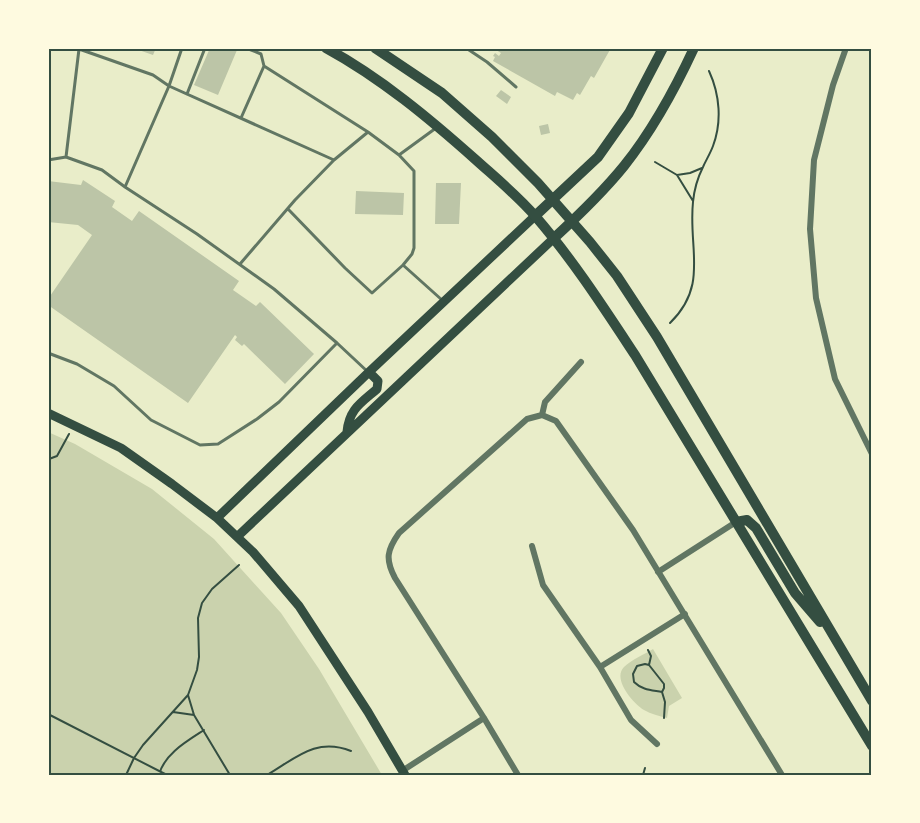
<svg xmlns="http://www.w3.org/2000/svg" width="920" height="823" font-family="'Work Sans',sans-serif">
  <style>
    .green { fill: #cad2ad }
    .building { fill: #bcc5a7 }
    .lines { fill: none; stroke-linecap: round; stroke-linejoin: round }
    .path { stroke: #344e41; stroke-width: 2 }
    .service { stroke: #617663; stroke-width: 3 }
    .minor { stroke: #617663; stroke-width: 6 }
    .secondary { stroke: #344e41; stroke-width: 9 }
    .primary { stroke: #344e41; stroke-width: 10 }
    .neatline { fill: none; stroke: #344e41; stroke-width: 2 }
  </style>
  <rect width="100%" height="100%" fill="#e9edc9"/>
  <path class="green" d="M48,432L75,444L152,489L214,539L281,613L319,669L382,775H48Z
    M653,649L682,698L669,706L667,718C659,716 651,714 644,710C633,703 612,679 624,667C631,660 645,654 653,649Z"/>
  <path class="building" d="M133,48H156L153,55Z
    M210,48H232L237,50L218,95L194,85Z
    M493,48H611L594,78L591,76L580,95L577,93L573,100L557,92L555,96L493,61L495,57L493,56L495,53L499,56L501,53Z
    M501,90L511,97L507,104L496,96Z
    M548,124L550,133L541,135L539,126Z
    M83,180L115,201L112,207L132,221L139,211L239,281L233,290L256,306L260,302L314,354L285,384L244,344L242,346L235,340L237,337L235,335L188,403L48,305V299L92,235L78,225L48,222V181L81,185Z
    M436,183H461L459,224H435Z
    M356,191L404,193L403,215L355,214Z"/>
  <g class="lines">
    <path class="path" d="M655,162L677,175L693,201
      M677,175L690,173L702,168
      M670,323C709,285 688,249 693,202C694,191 698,177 703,167C706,160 710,154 713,146C722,122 720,95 709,71
      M48,461L49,459L57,456L69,434
      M648,650L651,656L649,665L664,684V688L662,692C652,690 642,690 634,682L633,674L637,666L645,664L649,665
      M662,692L665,702L664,718
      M188,695L194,715L230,775
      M173,712L194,715
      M48,714L167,775
      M126,775L134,758L143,745L188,695L197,670L199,657L198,618L202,603L212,589L239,565
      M159,775C164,754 187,741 204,730
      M267,775C296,758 316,737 351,751
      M643,775L645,768"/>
    <path class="service" d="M246,48L261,54L264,66
      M466,48L487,62L516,87
      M187,94L205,48
      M241,118L264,66L368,132
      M399,155L414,171V248L412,254L403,265
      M66,157L79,49L153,75L169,86L334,160L368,132L399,155L436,128
      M48,160L66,157L102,170L125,187L197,234L274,289L337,343
      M125,187L169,86L182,48
      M288,209L345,268L372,293L403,265L442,300
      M240,264L295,200L334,160
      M48,353L77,364L114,386L151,420L200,445L218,444L257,419L279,402L337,343L368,372"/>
    <path class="minor" d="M846,48L833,85L814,160L810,229L816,298L835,379L872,454
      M542,415L556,421L633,530L782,775
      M532,546L543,585L600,667L631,720L657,744
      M658,572L736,522
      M600,667L685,614
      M402,771L484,718
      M518,775L484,718L395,578C385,559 387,550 399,533L527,419L542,415L545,402L581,362"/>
    <path class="secondary" d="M48,413L121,448L172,484L217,518L253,552L299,606L368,712L405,775
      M347,432C349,409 361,403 377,389L378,381L369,372
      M217,518L369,372L535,216
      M238,536L553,239"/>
    <path class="primary" d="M326,48C381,78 430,119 476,160C496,178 519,197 536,217C573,260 604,308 635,355L872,746
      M375,48L442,93L492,137L538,183L590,242L617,276L657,337L872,701
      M535,216L598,157L629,113L663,48
      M553,239C578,216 603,192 624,166C652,131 675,89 694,48
      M736,522L747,520L756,528L795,593L820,622"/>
  </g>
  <rect width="920" height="823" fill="none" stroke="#fefae0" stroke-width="99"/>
  <rect x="50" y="50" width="820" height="724" class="neatline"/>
</svg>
